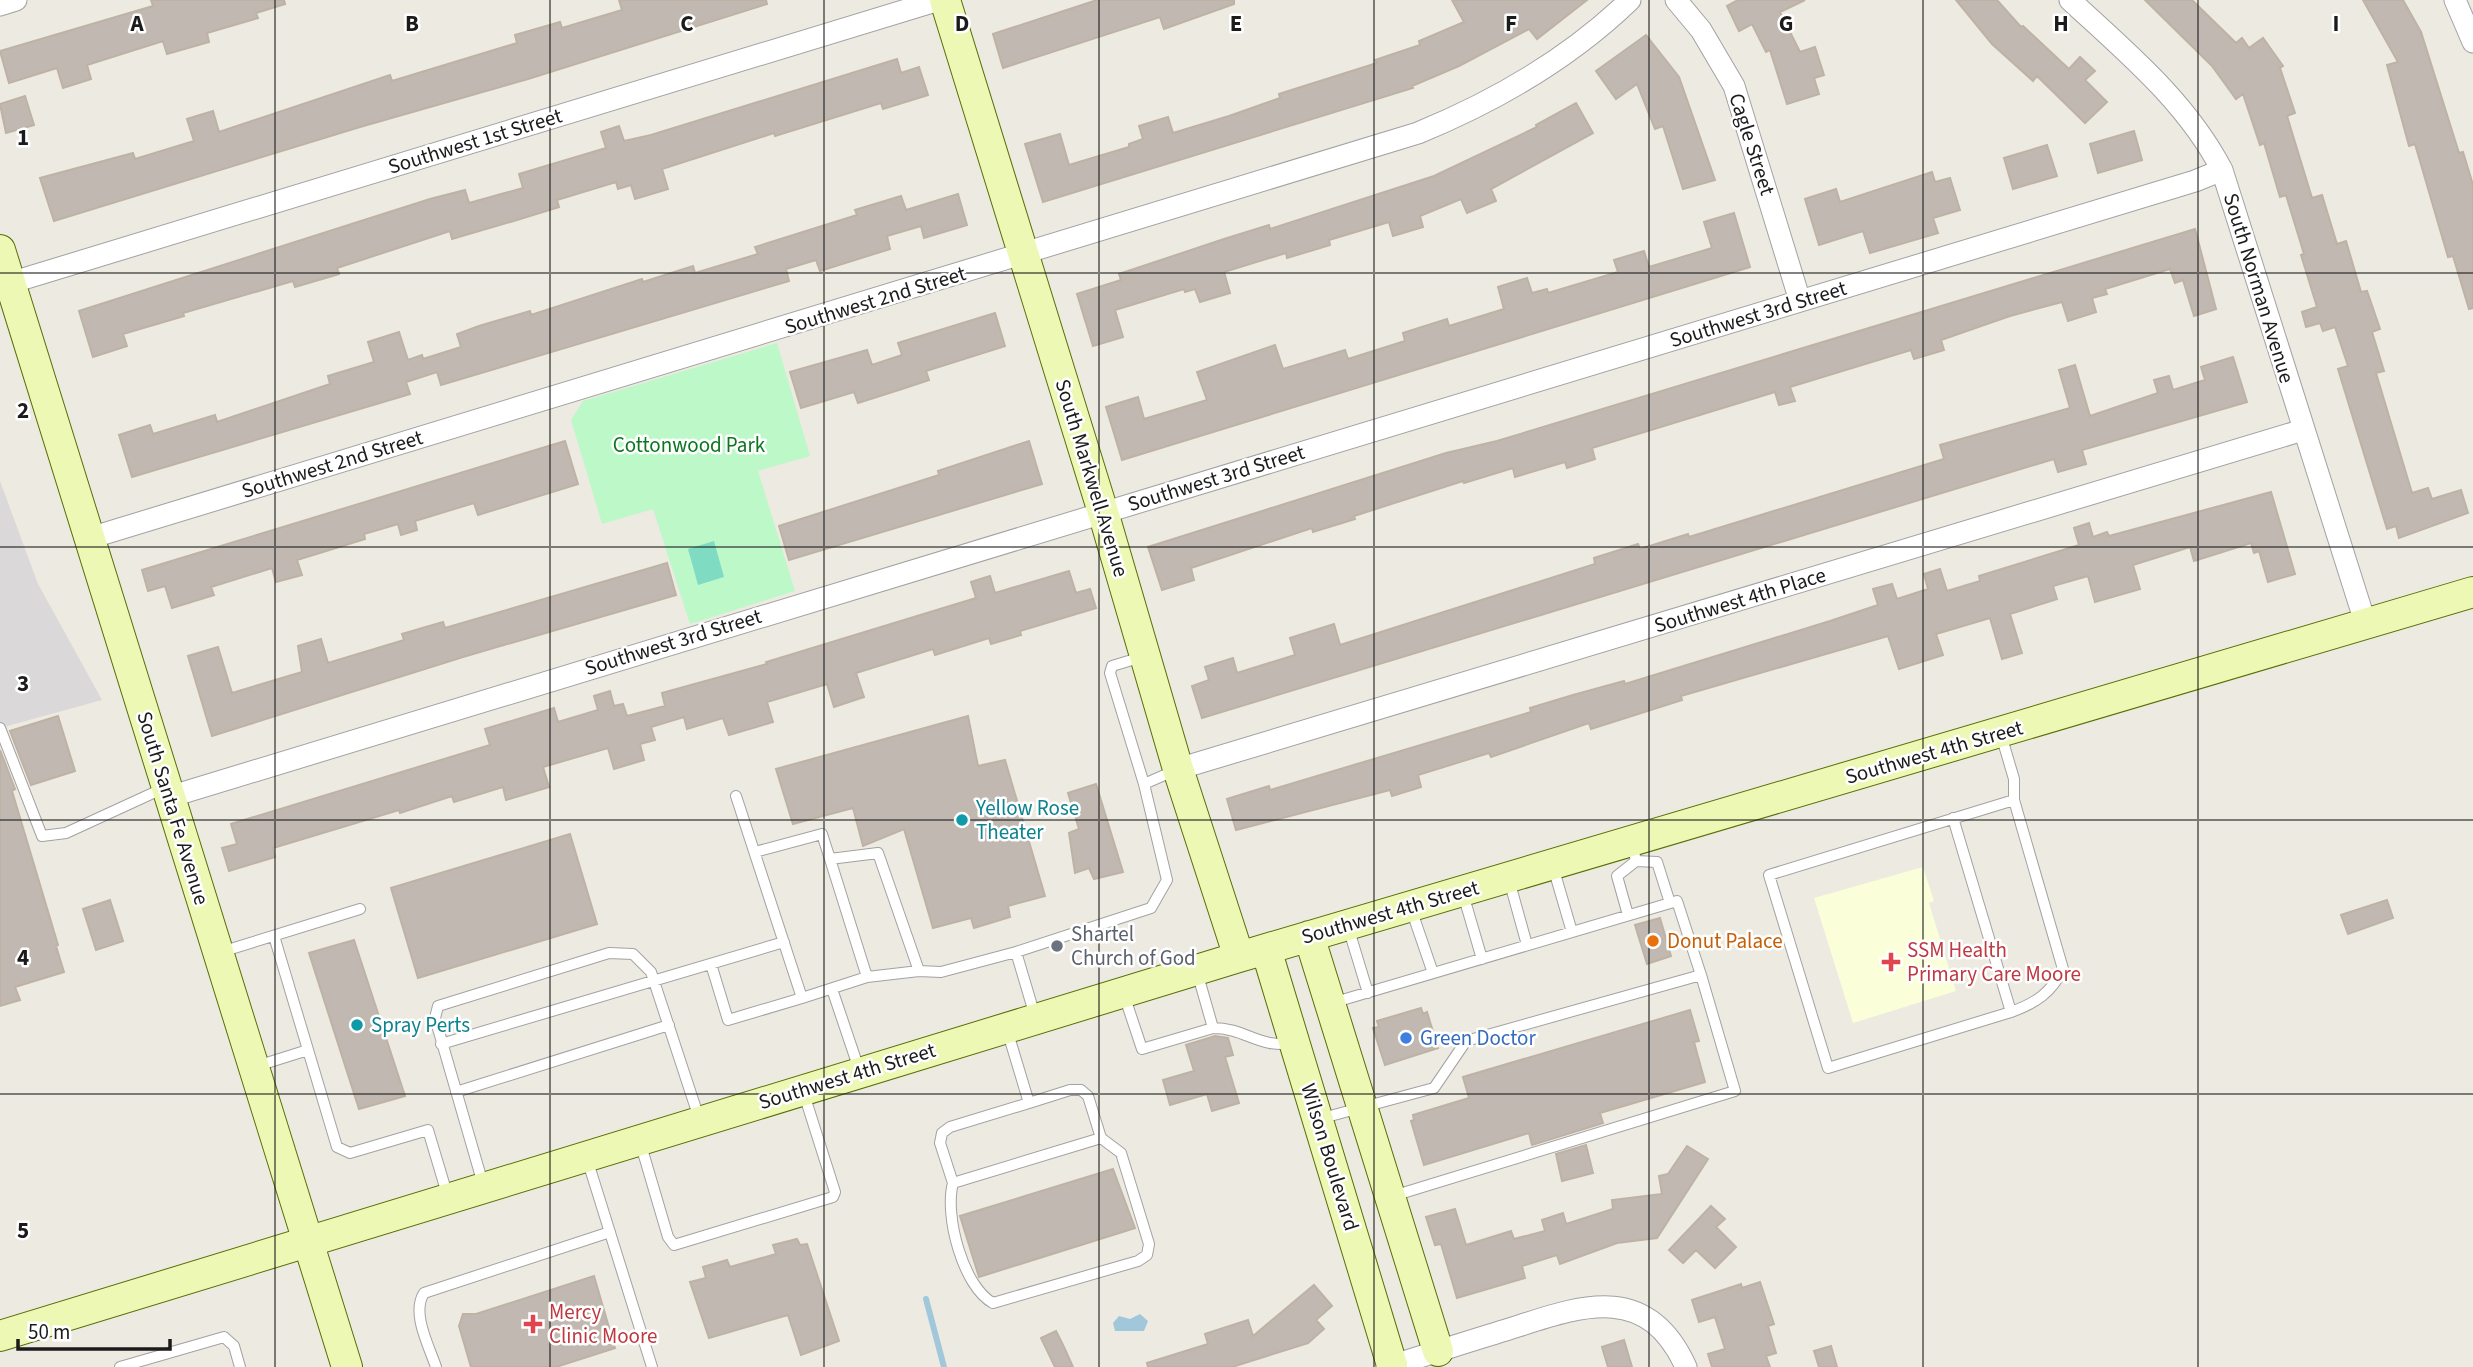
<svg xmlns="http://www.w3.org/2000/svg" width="2473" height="1367" font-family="'Source Sans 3',sans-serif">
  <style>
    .residential { fill: #dad8d8 }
    .education { fill: #fafed9 }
    .park { fill: #bdf8c8 }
    .pitch { fill: #7fdcc2 }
    .water { fill: #a1c8da }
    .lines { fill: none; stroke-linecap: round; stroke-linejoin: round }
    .stream { stroke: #a1c8da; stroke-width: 6 }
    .building { fill: #c1b9b1; stroke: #beb2a4; stroke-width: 2 }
    .lane-casing { stroke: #a2a2a2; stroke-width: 12 }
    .street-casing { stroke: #a2a2a2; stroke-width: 23 }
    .secondary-casing { stroke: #586f06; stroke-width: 32 }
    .lane { stroke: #fff; stroke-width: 10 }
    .street { stroke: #fff; stroke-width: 21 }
    .secondary { stroke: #edf8b4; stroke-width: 30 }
    .grid { fill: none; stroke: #1b1b1b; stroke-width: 2; stroke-opacity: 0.55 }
    .culture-dot { fill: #0f9aa8; stroke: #fff; stroke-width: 2.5 }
    .food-dot { fill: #e8710a; stroke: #fff; stroke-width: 2.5 }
    .worship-dot { fill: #6b7280; stroke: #fff; stroke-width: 2.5 }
    .health-dot { fill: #e0444e; stroke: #fff; stroke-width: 2.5 }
    .shop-dot { fill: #3f7fe0; stroke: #fff; stroke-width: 2.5 }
    .labels { text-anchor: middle; stroke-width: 5; stroke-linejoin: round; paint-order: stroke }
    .street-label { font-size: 21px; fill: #1b1b1b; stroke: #fff }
    .park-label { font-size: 21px; fill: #0d7621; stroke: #fff }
    .culture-label { font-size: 21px; fill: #0d838f; stroke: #fff; text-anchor: start }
    .worship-label { font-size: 21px; fill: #5b616d; stroke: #fff; text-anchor: start }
    .food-label { font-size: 21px; fill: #c56008; stroke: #fff; text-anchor: start }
    .health-label { font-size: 21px; fill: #be3a42; stroke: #fff; text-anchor: start }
    .shop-label { font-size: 21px; fill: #366cbe; stroke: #fff; text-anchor: start }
    .grid-label { font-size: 23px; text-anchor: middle; font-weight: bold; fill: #1b1b1b; stroke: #fff; stroke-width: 5; stroke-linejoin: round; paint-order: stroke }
  </style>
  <rect width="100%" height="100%" fill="#edeae1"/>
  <path class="residential" d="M0,481L38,584L102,700L0,728Z"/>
  <path class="education" d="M1923,867L1934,901L1929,903L1956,991L1853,1023L1814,898Z"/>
  <path class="park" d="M777,343L810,456L758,471L795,591L690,624L653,509L602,524L571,420L583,401Z"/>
  <path class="pitch" d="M714,541L724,577L698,585L688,549Z"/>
  <path class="water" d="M1140,1314L1148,1321L1144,1331H1115L1113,1323L1119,1316L1130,1319Z"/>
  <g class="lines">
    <path class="stream" d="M926,1299L944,1367"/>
  </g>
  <path class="building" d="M151,0H284L285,4L256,13L258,18L207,33L209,42L167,54L163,41L87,65L91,79L63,88L57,68L9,83L0,51L153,6Z
    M619,0H766L767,4L528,79L360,127L54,221L40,178L133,153L135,159L194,141L187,119L213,111L219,132L390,75L392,81L517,43L515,35L560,22L562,28L622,10Z
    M1097,0H1234V4L1164,29L1160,17L1003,68L993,34Z
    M1452,0H1587L1537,39L1529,29L1459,66L1412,86L1413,88L1043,202L1025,144L1060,134L1069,165L1129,147V144L1143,139L1139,126L1168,117L1173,133L1229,116L1280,98L1279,94L1377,63L1375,60L1420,45L1419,41L1464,22Z
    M1738,0H1805L1780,12L1800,52L1815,47L1824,75L1814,78L1819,94L1787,104L1770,50L1766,52L1752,24L1739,31L1727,6Z
    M1956,0H1997L2021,27L2023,26L2069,69L2080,57L2095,71L2085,80L2107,102L2085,123L2037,76L2033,81L1992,44Z
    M2145,0H2192L2236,43L2242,38L2249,48L2263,38L2283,66L2280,68L2295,113L2287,116L2312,198L2322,195L2337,244L2346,241L2361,292L2367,291L2380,329L2372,332L2384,371L2376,373L2412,493L2428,488L2432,499L2461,490L2468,513L2399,538L2396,526L2387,529L2338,369L2348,366L2335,327L2323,331L2320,323L2306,327L2302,312L2317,307L2301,255L2304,254L2286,195L2280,197L2264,143L2260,145L2243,94L2236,99L2212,66Z
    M2363,0H2403L2421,32L2459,153L2463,152L2473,185V308L2469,309L2453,256L2448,257L2415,144L2409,146L2387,65L2398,62Z
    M1646,35L1679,77L1715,180L1683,189L1663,126L1655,129L1637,84L1616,99L1596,71Z
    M897,59L901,73L919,67L928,95L883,109L881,103L775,136L774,133L662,169L668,189L635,199L631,185L618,189L616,182L557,200L559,207L517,220L452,239L450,231L337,268L339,274L295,287L293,281L183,313L184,316L123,334L127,346L93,357L79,311L430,199L465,190L469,203L523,188L519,174L606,148L601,132L619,126L624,141L651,135Z
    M25,96L34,125L6,133L0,104Z
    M1576,103L1593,133L1491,189L1496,201L1467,213L1461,199L1420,216L1423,227L1393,236L1389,222L1329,240L1330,245L1287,258L1286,253L1224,272L1230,293L1200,302L1195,289L1185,292L1184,289L1115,310L1123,337L1093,346L1077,294L1121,280L1119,274L1224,239L1269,225L1270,229L1434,176L1537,127L1536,125Z
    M2134,131L2142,160L2098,173L2090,144Z
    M2047,145L2057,176L2013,189L2004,158Z
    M1932,172L1935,182L1950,178L1960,210L1933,218L1938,233L1870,253L1863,231L1819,245L1805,199L1836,189L1840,202Z
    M958,194L967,225L924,238L921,226L887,236L890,249L820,271L816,260L786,269L789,281L441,385L437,372L406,382L410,394L132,477L119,435L150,425L153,434L215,415L217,422L330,384L328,376L374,362L368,342L399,332L408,360L422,355L423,359L461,347L457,334L479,326L530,311L531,315L642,279L643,282L693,266L695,273L758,254L755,247L857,215L855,210L901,196L906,210Z
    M1734,213L1750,267L1122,460L1106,407L1138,397L1144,419L1207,400L1197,372L1275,345L1283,369L1345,350L1348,359L1405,341L1403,333L1447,319L1449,326L1504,309L1498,287L1527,278L1532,293L1547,289L1548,293L1618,272L1614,260L1644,251L1649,267L1712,248L1704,222Z
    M2195,229L2216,309L2194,316L2183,280L2175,283L2170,269L2105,289L2107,294L2092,298L2096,312L2068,321L2062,302L2010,316L1941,340L1944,350L1914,359L1911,350L1790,387L1795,401L1779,405L1775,392L1592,448L1595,459L1567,468L1565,462L1515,477L1513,468L1464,483L1463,481L1354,516L1355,519L1313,532L1312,528L1191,568L1194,580L1162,590L1148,547L1446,453L1497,441Z
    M995,313L1005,346L926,371L929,380L902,389L858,403L854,392L801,408L790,372L867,350L872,365L902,355L898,343Z
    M2233,357L2247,402L2082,450L2086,464L2058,472L2054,459L1202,718L1192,686L1209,680L1205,667L1233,658L1237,673L1295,655L1290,638L1334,624L1340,645L1595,564L1594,558L1638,544L1640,549L1688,534L1689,537L1944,459L1940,445L2070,408L2059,370L2075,365L2090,416L2158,393L2154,380L2169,376L2173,390L2205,380L2201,367Z
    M565,441L578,484L478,515L474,503L415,521L417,530L401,535L398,524L364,534L365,539L297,560L302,575L276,582L272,568L211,587L214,595L172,608L165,586L148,591L142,570Z
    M1029,441L1042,484L789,560L779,526L939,475L938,471Z
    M2271,492L2295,574L2268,582L2259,551L2254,553L2251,543L2194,561L2190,547L2133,565L2140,589L2095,602L2088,576L2053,586L2057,599L2010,614L2022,653L2002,659L1990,618L1936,634L1943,655L1899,669L1888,636L1681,696L1682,700L1591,729L1589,723L1491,757L1489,753L1418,775L1421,787L1392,796L1390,790L1236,830L1227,799L1269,786L1270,790L1531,712L1530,708L1573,695L1624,681L1625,684L1830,621L1878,605L1873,589L1892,584L1897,599L1928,589L1924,574L1940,569L1947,591L1980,581L1979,576L2079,545L2074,528L2089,523L2093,537L2107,532L2109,536Z
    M667,563L676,595L463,657L212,736L188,656L218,647L232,693L302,672L298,646L321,639L328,663L404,640L402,634L443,622L445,628Z
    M1069,571L1076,593L1090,589L1096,608L1020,631L1021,635L991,644L989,638L935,655L933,649L856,673L864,697L834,707L827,684L767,702L773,722L729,735L723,718L687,729L684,717L651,727L655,740L640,744L644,760L614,769L608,748L543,767L549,787L506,800L503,787L454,802L452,796L400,813L399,810L273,848L275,857L229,871L222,848L237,844L231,824L490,745L485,729L554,708L558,722L598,710L594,696L610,691L614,706L623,704L627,716L665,706L662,693L767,664L766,662L976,598L971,582L990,576L995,593Z
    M58,716L75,771L31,785L10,731Z
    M968,716L978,766L1005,760L1045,896L1008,906L1010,917L974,928L971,918L933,928L904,829L863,846L853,808L793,824L776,769Z
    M0,750L15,789L12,791L58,945L56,946L64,972L15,987L20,1000L0,1006Z
    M1096,784L1123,872L1094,879L1089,868L1075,873L1069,833L1079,829L1068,793Z
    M570,834L597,924L418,978L391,888Z
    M110,900L123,941L96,950L83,909Z
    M2387,900L2393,918L2348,934L2341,915Z
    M1660,918L1671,956L1647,964L1635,925Z
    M354,940L405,1096L359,1109L309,953Z
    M1421,1008L1423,1014L1427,1012L1438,1048L1385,1065L1373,1028L1379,1027L1377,1021Z
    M1690,1010L1699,1041L1694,1042L1705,1082L1600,1113L1603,1123L1532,1145L1529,1133L1424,1165L1411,1121L1414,1120L1413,1115L1469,1098L1463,1077Z
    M1215,1036L1228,1038L1233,1055L1225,1057L1239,1103L1212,1111L1207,1094L1170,1105L1163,1080L1194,1071L1186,1045Z
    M1586,1145L1593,1173L1562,1181L1556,1154Z
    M1687,1146L1708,1159L1657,1238L1617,1243L1560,1264L1557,1255L1522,1266L1525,1278L1457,1298L1441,1244L1435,1245L1426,1217L1455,1209L1466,1245L1511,1231L1514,1239L1545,1231L1542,1220L1563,1213L1566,1224L1613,1209L1612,1200L1662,1194L1659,1176L1668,1174Z
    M1113,1169L1135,1228L979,1277L960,1216Z
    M1711,1206L1725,1219L1716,1227L1736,1247L1715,1268L1696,1250L1683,1263L1669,1250Z
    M797,1239L800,1245L807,1244L839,1341L801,1355L788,1315L709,1338L690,1282L706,1278L703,1267L727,1260L730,1267L776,1254L773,1245Z
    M594,1276L615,1348L556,1367H471L459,1326L463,1314H476Z
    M1760,1282L1774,1324L1768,1326L1776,1353L1766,1356L1770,1367H1712L1708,1354L1725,1349L1715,1317L1699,1322L1692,1300L1741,1284L1742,1288Z
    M1314,1285L1332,1306L1316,1320L1324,1329L1308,1343L1232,1367H1148L1147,1363L1208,1344L1205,1334L1248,1320L1253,1336Z
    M1056,1331L1064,1347L1073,1367H1055L1041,1338Z
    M1624,1340L1632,1367H1608L1602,1347Z
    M1831,1346L1837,1367H1819L1814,1351Z"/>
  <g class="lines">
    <defs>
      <path id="lane" d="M1142,657L1112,666L1110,673L1144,784
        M0,728L42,836L66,833L164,788
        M736,796L802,998L867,977L919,971L941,972L1016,952L1035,1016
        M1953,818L2011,1012L1828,1068L1769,875L2014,800V779L2001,735
        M755,852L822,834L830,859
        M1636,861L1657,862L1670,903
        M1553,867L1572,932
        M1509,880L1527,945
        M1463,894L1482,959
        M1411,909L1433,973
        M1628,915L1617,876L1636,861L1632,844
        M1348,927L1368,993
        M274,936L337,1147L350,1153L428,1130L448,1197
        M221,952L360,909
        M1016,952L1151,908L1167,880L1144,784L1176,770
        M711,964L728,1020L802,998
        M867,977L830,859L878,853L919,971
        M832,989L860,1072
        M1124,995L1142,1049L1213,1028L1197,972
        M2011,1012C2036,1003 2051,993 2063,969L2014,800
        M1213,1028C1246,1028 1259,1049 1294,1043
        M1007,1030L1029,1103L1070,1090H1081L1088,1096L1101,1138L953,1183L940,1143L942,1133L950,1127L1029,1103
        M441,1044L784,942
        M257,1066L308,1050
        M456,1092L669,1025
        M1319,1119L1434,1088L1466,1041L1701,975L1677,901L1332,1003
        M640,1142L668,1237L674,1245L833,1197L835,1192L803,1091
        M587,1159L652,1367
        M953,1183C944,1215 963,1287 993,1303L1138,1261L1147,1255L1149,1244L1121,1153L1101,1138
        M479,1186L481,1177L435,1018L438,1006L609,953L633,954L651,972L700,1121
        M1393,1196L1735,1091L1701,975
        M120,1367L224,1337L234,1346L240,1367
        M436,1367C429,1346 411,1313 424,1293L610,1232"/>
      <path id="street" d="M1676,0L1701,30L1734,86L1800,301
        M2070,0C2126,52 2186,101 2222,170L2366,625
        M2455,0L2473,42
        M0,5L16,0
        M10,283L939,0
        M90,538L1418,133C1496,101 1569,59 1630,0
        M1178,769L2303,430
        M169,797L2195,181L2222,170
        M1387,1367C1427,1355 1466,1342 1506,1330C1578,1307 1646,1279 1686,1367"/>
      <path id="secondary" d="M945,0L1103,512L1178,769L1239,957
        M0,250L347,1367
        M1309,936L1438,1351
        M1266,949L1392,1365
        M0,1336L1239,957L2473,592"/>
    </defs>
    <use href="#lane" class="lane-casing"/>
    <use href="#street" class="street-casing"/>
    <use href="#secondary" class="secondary-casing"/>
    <use href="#lane" class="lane"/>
    <use href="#street" class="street"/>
    <use href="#secondary" class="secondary"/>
  </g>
  <path class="grid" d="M275,0V1367M550,0V1367M824,0V1367M1099,0V1367M1374,0V1367M1649,0V1367M1923,0V1367M2198,0V1367M0,273H2473M0,547H2473M0,820H2473M0,1094H2473"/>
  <g class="culture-dot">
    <circle cx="962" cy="820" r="7"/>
    <circle cx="357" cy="1025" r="7"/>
  </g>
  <circle class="food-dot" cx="1653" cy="941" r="7"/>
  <circle class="worship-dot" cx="1057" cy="946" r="7"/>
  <g class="health-dot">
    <path d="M1887.5 951.5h7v7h7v7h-7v7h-7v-7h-7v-7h7z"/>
    <path d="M529.5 1313.5h7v7h7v7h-7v7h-7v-7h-7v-7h7z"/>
  </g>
  <circle class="shop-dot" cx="1406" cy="1038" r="7"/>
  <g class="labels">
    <g class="street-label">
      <text transform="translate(475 141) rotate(-17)" y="7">Southwest 1st Street</text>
      <text transform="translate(1752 144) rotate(72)" y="7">Cagle Street</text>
      <text transform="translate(2259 288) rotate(73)" y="7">South Norman Avenue</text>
      <text transform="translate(875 300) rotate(-17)" y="7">Southwest 2nd Street</text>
      <text transform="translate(1758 314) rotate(-17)" y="7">Southwest 3rd Street</text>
      <text transform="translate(332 464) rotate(-17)" y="7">Southwest 2nd Street</text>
      <text transform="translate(1092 478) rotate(73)" y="7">South Markwell Avenue</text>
      <text transform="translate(1216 478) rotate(-17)" y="7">Southwest 3rd Street</text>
      <text transform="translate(1740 600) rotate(-17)" y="7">Southwest 4th Place</text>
      <text transform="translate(673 642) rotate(-17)" y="7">Southwest 3rd Street</text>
      <text transform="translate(1934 752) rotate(-16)" y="7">Southwest 4th Street</text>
      <text transform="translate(173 808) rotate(73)" y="7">South Santa Fe Avenue</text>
      <text transform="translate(1390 912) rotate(-16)" y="7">Southwest 4th Street</text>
      <text transform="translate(847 1076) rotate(-17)" y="7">Southwest 4th Street</text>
      <text transform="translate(1330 1157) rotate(73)" y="7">Wilson Boulevard</text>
    </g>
    <g class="park-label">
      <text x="689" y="452">Cottonwood Park</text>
    </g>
    <g class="culture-label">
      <text x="976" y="815">Yellow Rose<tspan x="976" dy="24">Theater</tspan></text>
      <text x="371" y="1032">Spray Perts</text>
    </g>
    <g class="worship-label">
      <text x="1071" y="941">Shartel<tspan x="1071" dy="24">Church of God</tspan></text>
    </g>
    <g class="food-label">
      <text x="1667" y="948">Donut Palace</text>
    </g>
    <g class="health-label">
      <text x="1907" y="957">SSM Health<tspan x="1907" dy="24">Primary Care Moore</tspan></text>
      <text x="549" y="1319">Mercy<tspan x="549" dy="24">Clinic Moore</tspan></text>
    </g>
    <g class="shop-label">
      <text x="1420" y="1045">Green Doctor</text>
    </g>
  </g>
  <g class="grid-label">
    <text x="137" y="31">A</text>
    <text x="412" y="31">B</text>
    <text x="687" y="31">C</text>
    <text x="962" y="31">D</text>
    <text x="1236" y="31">E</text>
    <text x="1511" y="31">F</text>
    <text x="1786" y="31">G</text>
    <text x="2061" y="31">H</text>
    <text x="2336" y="31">I</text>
    <text x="23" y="145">1</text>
    <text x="23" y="418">2</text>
    <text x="23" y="691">3</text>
    <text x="23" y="965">4</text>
    <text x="23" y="1238">5</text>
  </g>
  <path d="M18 1339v10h152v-10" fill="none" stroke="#1b1b1b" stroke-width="3.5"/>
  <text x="28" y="1339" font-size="21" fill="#1b1b1b" stroke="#ffffff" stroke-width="5" paint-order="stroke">50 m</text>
</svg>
